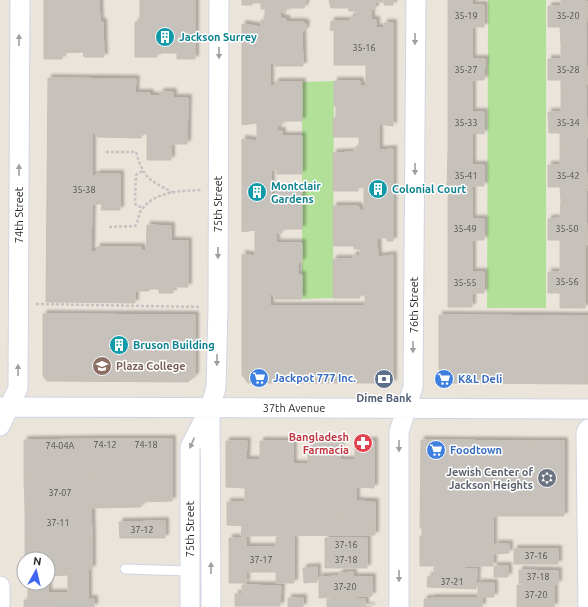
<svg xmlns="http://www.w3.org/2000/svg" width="588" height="607" font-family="Ubuntu,sans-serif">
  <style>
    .green { fill: #b3e099 }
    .building { fill: #c6c1bb; stroke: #c6c0b5; filter: url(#shadow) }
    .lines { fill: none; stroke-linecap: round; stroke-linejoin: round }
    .lane-casing { stroke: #d1d4e2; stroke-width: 11 }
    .street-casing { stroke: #d1d4e2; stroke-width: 21 }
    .path { stroke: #c3c3c3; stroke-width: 2.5; stroke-dasharray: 3 2; stroke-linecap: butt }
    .lane { stroke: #fff; stroke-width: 9 }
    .street { stroke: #fff; stroke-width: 19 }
    .oneway { fill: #9f9f9f }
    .labels { text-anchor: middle; stroke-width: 3; stroke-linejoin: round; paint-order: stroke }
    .number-label { font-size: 9px; fill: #504f4e }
    .culture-label { font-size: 11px; font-weight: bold; fill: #0d838f; stroke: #fff; text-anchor: start }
    .street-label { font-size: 11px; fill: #292929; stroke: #fff }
    .education-label { font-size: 11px; font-weight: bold; fill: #785e54; stroke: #fff; text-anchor: start }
    .shop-label { font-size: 11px; font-weight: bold; fill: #366cbe; stroke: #fff; text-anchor: start }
    .service-label { font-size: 11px; font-weight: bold; fill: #4e5e75; stroke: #fff }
    .health-label { font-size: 11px; font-weight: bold; fill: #be3a42; stroke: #fff; text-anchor: end }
    .worship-label { font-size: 11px; font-weight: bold; fill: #5b616d; stroke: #fff; text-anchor: end }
  </style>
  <defs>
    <filter id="shadow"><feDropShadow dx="3.5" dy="-3.5" stdDeviation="1" flood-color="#0004"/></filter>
  </defs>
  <rect width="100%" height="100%" fill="#ebe4db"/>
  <path class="green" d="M488,0H546V308H487Z
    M334,81L333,298L302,299V82Z"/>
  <path class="building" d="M44,0H99L100,22H103L104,57H84L83,52L62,53V59H44Z
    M140,0H195V59H177V53H157V57H135V22H140Z
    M242,0H306L304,8H286V12H280V18L286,19V22H303L306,24L305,30L302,32L303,66H275L276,63H270V74H242V24L261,27V20H265V9H261V3H252V5H242Z
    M329,0H393V5H384V2H375V9H371V20H376V28H384V23H393V73H366V65H334V31L330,30L331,21H350V17H356V11H349V8H331Z
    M448,0H472V5H484V27H472V45H448Z
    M561,0L587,1L586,45H561L560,27H548V6H561Z
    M448,45H472V59H485L484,80H472V94H448Z
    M561,45H586L587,85H586V95H561V80H548V59H561Z
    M366,73H393V126L379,124V150L393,149V241H387V238H377L378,257L393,255V306H365V295H360V298H333V259H353V255L360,256V249H354V246H333V206H358L360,210L364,211V187H358V191H333V153L354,152V149H359V137H333V118H336V106H334V81H360V86H366Z
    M242,74H270V86H275V82H302V121H282V125L277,126V131H282V136H302V174H277V170H271V194H276V190H302V229H282V233H276V243H302V262H298V275H302V299H275V294H270V306H242V254L255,256V230L242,232V139L257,141V123L242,125Z
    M48,78L136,79L135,93H150V96H160V92H173V98H188L187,144H171V160H147V133L141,135V138L98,137L96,133H92V176H96V174H120V210H101L102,204H92L91,252H96L97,247H141L142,251H146L147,225L171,226V241H188V287H173V293H159V289H149V291H135V303L46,302Z
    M448,94H472V112H484V134L472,133V151H448Z
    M561,95H586L587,138H586V152L560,151V133H549L548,112H561Z
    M448,151H472V165H484V186H472V200H448L449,190H447Z
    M560,151L586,152L587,191H586V201H561L560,187H548V165H560Z
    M448,200H472V219H484V240H472V258H448Z
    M561,201H586L587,245H585V258H560V240H548V219L560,218Z
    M448,258H472V272H484V293H472V307H448Z
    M560,258H585V308H560V293H548V272H560Z
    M242,306H393V383H248L242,375Z
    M43,314L195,315V376L188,382L47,381L43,376Z
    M439,315L588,316V384L443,383L439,380Z
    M95,439V477L24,478V440Z
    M95,439H172V501L141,502V507L95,508Z
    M421,440L531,441L530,516H493V536L422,535V528H420Z
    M226,441H247L246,460H260V441H293V464H308V441H340V460H355V441H374V488L356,487V501L375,502V524H344V518H338V477H331V484H324V503H277L278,484H271V477H264V519H258V526L227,525V502H245V488L226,487Z
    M531,441H564V516H530Z
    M95,477V508L25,509L24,478Z
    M264,477H271V484H278L277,503H324V484H331V477H338V518H344V524H375V535L241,536L242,526H258V519H264Z
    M91,508L92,538L25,539V509Z
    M165,521V538H120L119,522Z
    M420,536H493V566H420Z
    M276,537H294V583H276V572H246V583H229V538H246V547H276Z
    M92,538V569H48V559H25V539Z
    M325,538H367V552H325Z
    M495,544H509V553L495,554Z
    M514,549H558V564H514Z
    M325,552H367V568H325Z
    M494,566H508V577H494Z
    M317,567V582L304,583L303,568Z
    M434,567L477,569L476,589L427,587L428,576H434Z
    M48,569H88V599L28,600V583H48V593H68V575L48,576Z
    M519,570L558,571V584L519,583Z
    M353,572V577H372V596L319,598V577L339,576V573Z
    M478,583H494V597H478Z
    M242,585L281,586L280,606H235V594H242Z
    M517,585H554V604H517Z
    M288,598H303V607H288Z
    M431,598H482V607H424V599H431Z
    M94,599V607H24V600Z
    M327,599H365V606L372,607H327Z
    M517,604H554V607H517Z"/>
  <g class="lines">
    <defs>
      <path id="lane" d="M125,569L190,571"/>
      <path id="street" d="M0,407L588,409
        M210,411L211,607
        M0,426L18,388L20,0
        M0,586V607
        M190,607V447L210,408L216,388L218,307L219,0
        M399,607V432L413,387L416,0
        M588,607L586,433L588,429"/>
    </defs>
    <use href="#lane" class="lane-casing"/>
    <use href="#street" class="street-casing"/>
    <path class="path" d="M106,152H136C144,179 149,180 172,192
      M142,171L136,175L135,202L136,205L143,208
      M109,227L135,226C139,221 138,214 142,209C156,191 180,191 201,190
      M36,304L201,307"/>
    <use href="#lane" class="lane"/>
    <use href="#street" class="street"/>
  </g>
  <defs><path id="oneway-solid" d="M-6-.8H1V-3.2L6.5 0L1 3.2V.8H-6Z"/></defs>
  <g class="oneway">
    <use href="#oneway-solid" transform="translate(415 39) rotate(90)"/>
    <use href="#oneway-solid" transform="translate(19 40) rotate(-90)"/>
    <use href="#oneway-solid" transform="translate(219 53) rotate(90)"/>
    <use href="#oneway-solid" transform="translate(415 169) rotate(90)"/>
    <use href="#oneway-solid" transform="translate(19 170) rotate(-90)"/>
    <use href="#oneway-solid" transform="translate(218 253) rotate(90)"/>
    <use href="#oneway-solid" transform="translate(413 347) rotate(90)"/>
    <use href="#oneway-solid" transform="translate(217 360) rotate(91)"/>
    <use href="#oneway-solid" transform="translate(18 370) rotate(-90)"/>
    <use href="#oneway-solid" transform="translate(192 443) rotate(113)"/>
    <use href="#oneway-solid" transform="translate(399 446) rotate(90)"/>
    <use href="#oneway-solid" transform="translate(211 568) rotate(-90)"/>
    <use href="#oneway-solid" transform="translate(399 576) rotate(90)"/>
  </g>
  <defs>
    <symbol id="building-disc" viewBox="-11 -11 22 22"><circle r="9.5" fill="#0f9aa8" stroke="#fff"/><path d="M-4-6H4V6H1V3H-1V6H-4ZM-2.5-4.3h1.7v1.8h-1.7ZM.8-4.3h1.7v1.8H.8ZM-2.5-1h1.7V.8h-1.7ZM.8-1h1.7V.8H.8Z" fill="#fff"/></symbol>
    <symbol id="school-disc" viewBox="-11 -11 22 22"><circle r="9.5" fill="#8d6e63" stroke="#fff"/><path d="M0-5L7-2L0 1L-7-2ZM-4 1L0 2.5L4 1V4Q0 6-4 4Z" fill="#fff"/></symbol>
    <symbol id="supermarket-disc" viewBox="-11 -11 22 22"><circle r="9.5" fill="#3f7fe0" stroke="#fff"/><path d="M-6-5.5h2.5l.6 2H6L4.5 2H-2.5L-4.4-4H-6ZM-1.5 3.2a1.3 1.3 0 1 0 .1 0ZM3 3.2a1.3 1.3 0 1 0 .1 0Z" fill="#fff"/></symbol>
    <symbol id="bank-disc" viewBox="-11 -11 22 22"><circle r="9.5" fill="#5c6f8a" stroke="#fff"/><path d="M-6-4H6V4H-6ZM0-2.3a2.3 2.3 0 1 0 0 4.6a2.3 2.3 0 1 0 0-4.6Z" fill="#fff"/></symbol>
    <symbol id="pharmacy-disc" viewBox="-11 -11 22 22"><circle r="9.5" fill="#e0444e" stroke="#fff"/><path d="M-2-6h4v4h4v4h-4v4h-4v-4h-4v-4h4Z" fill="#fff"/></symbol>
    <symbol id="synagogue-disc" viewBox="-11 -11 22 22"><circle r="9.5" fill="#6b7280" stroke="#fff"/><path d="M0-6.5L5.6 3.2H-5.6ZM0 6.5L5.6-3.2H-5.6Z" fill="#fff"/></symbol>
  </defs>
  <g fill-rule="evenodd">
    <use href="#building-disc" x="154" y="26" width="22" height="22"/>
    <use href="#building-disc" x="367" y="178" width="22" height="22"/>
    <use href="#building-disc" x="246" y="181" width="22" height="22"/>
    <use href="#building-disc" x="108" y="334" width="22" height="22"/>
    <use href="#school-disc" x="91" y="355" width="22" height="22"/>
    <use href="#supermarket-disc" x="248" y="367" width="22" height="22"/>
    <use href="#bank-disc" x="373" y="368" width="22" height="22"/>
    <use href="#supermarket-disc" x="433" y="368" width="22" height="22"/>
    <use href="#pharmacy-disc" x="352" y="432" width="22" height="22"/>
    <use href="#supermarket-disc" x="425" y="439" width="22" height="22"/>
    <use href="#synagogue-disc" x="536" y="467" width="22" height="22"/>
  </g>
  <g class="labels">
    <g class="number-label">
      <text x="466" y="19">35-19</text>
      <text x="568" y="19">35-20</text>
      <text x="364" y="51">35-16</text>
      <text x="466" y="73">35-27</text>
      <text x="568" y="73">35-28</text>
      <text x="466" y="126">35-33</text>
      <text x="568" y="126">35-34</text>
      <text x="466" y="179">35-41</text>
      <text x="568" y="179">35-42</text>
      <text x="84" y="193">35-38</text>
      <text x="465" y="232">35-49</text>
      <text x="567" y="232">35-50</text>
      <text x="567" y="285">35-56</text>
      <text x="465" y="286">35-55</text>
      <text x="105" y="448">74-12</text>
      <text x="146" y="448">74-18</text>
      <text x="60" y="449">74-04A</text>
      <text x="60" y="496">37-07</text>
      <text x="58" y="526">37-11</text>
      <text x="142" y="533">37-12</text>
      <text x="346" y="548">37-16</text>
      <text x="536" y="559">37-16</text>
      <text x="261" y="563">37-17</text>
      <text x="346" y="563">37-18</text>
      <text x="538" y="580">37-18</text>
      <text x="452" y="585">37-21</text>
      <text x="345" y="590">37-20</text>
      <text x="536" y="598">37-20</text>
    </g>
    <g class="culture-label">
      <text x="179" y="41">Jackson Surrey</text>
      <text x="271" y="190">Montclair<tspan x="271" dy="13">Gardens</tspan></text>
      <text x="392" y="193">Colonial Court</text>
      <text x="133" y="349">Bruson Building</text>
    </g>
    <g class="street-label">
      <text transform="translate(218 204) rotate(-90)" y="4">75th Street</text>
      <text transform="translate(19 215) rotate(-90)" y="4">74th Street</text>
      <text transform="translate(414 305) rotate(-90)" y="4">76th Street</text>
      <text x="294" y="412">37th Avenue</text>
      <text transform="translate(190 529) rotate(-90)" y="4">75th Street</text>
    </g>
    <g class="education-label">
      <text x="116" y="370">Plaza College</text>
    </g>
    <g class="shop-label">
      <text x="273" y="382">Jackpot 777 Inc.</text>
      <text x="458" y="383">K&amp;L Deli</text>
      <text x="450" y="454">Foodtown</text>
    </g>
    <g class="service-label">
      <text x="384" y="402">Dime Bank</text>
    </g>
    <g class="health-label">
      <text x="349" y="441">Bangladesh<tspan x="349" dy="13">Farmacia</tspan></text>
    </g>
    <g class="worship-label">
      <text x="533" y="476">Jewish Center of<tspan x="533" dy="13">Jackson Heights</tspan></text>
    </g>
  </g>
  <g transform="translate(36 571) rotate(8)"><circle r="19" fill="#ffffff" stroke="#a9a9a9"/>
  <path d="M0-3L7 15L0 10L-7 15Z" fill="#4066f3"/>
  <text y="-6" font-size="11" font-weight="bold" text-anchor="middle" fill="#292929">N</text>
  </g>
</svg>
